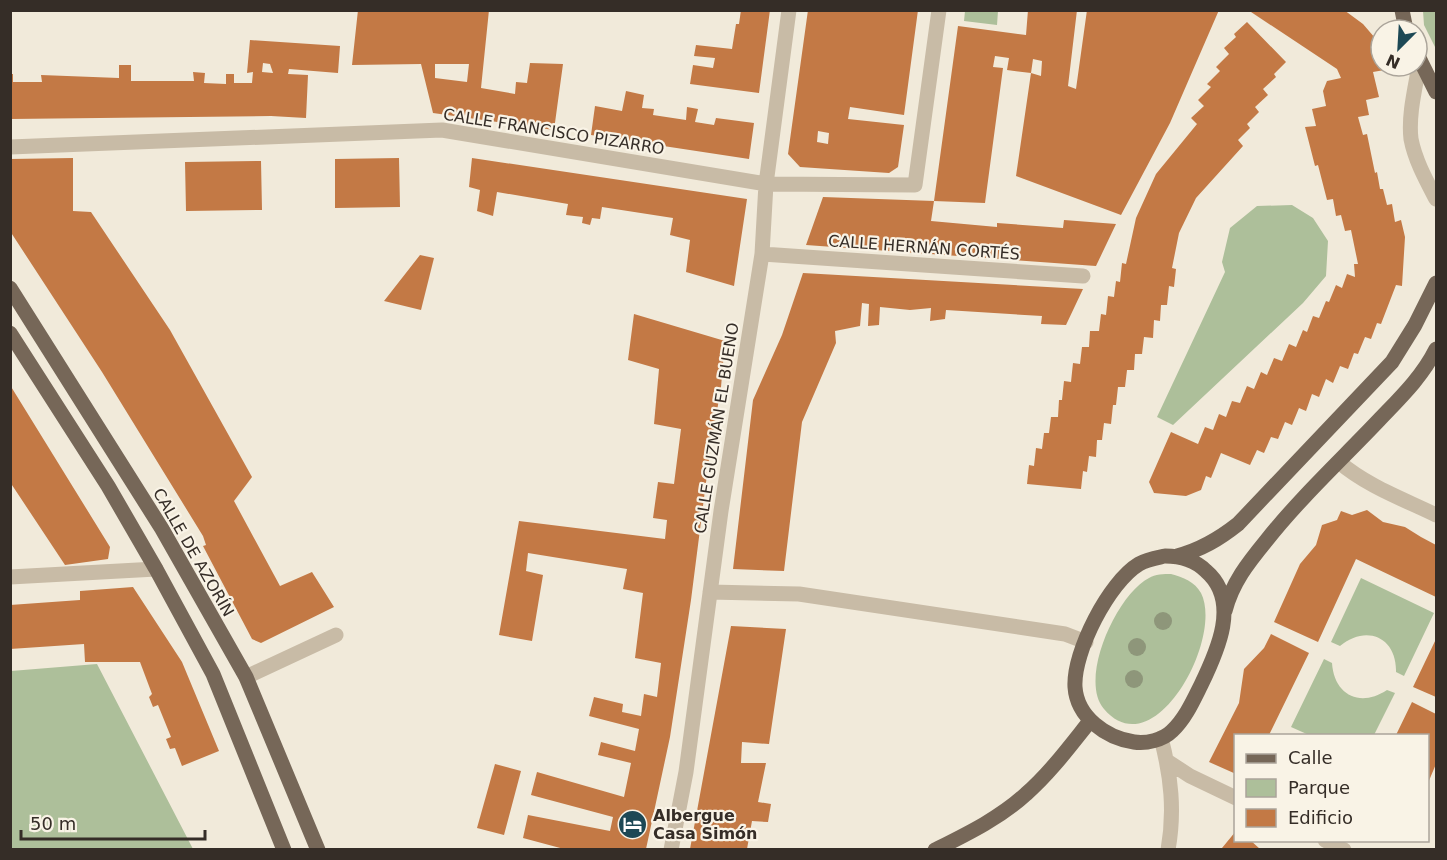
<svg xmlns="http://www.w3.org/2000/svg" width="1447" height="860" font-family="'DejaVu Sans',sans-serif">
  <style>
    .green { fill: #adbf9a }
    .building { fill: #c37945; fill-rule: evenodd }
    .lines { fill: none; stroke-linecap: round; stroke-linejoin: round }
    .minor { stroke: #c8bba6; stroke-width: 15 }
    .major { stroke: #766758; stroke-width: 15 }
    .tree { fill: #8e967a }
    .labels { text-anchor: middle; stroke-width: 4.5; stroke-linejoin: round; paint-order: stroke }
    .street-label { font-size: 16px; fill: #352d27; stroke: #f9f3e6 }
    .poi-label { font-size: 16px; font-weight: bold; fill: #352d27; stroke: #f9f3e6; text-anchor: start }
  </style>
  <rect width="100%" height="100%" fill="#f1eada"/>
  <path class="green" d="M965,11H998L997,25L964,21Z
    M1423,11H1436V49L1424,25Z
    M1292,205L1313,218L1328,241L1326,276L1303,303L1173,425L1157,417L1225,272L1222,262L1230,228L1257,206Z
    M1171,574C1183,577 1195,582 1201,593C1224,638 1154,768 1104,709C1078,679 1117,594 1149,578C1155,574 1164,574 1171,574Z
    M1361,578L1434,613L1404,676L1396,672C1397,637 1366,624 1340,646L1331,642Z
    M1324,659L1332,663C1334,695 1360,708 1387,690L1395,693L1374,735H1309L1291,727Z
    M97,664L193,849H11V671Z"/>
  <path class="building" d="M358,10H489L481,88L515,94L516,82L527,83L530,63L563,64L554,130L433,113L421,64L352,65ZM435,64H469L467,82L435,78Z
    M741,10H770L759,93L690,84L693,65L713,68L715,58L694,56L696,45L732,49L736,24H739Z
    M808,10H918L904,115L850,107L848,119L904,125L898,167L889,173L800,167L788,154ZM818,131L829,133L828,144L817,142Z
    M1028,10H1077L1068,86L1076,89L1087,10H1219L1170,123L1121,215L1016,176L1031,73L1007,70L1009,58L995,56L993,67L1003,68L985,203L934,201L931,221L997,227V223L1063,228L1064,220L1116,224L1096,266L806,245L823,197L934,201L958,26L1026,35ZM1033,59L1042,61L1041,76L1031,73Z
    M1248,10H1344L1363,24L1381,45V66H1389L1390,69L1373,72L1379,97L1366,100L1369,115L1358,117L1363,135L1367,134L1375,173L1377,172L1380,189H1383L1387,205L1392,204L1395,222L1401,220L1405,237L1402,286L1396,285L1381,324L1377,323L1371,339L1365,337L1358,354L1354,353L1348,369L1340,366L1333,383L1326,379L1319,397L1312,394L1306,411L1299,408L1292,425L1285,422L1278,439L1271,437L1264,453L1257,450L1250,465L1221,453L1211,478L1206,476L1201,490L1186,496L1154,493L1149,482L1171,432L1198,444L1205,427L1213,430L1219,414L1226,417L1232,401L1240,403L1247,386L1254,389L1261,372L1267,375L1274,358L1282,361L1289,344L1296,347L1303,330L1307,332L1313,316L1319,318L1326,301L1329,302L1336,285L1342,288L1347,274L1355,277L1354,264H1358L1351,230L1345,231L1341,215L1336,216L1333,199L1327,200L1318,165L1315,166L1305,127L1316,126L1312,109L1326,106L1323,91L1327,81L1341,78L1337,69Z
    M1247,22L1286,62L1274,74L1276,77L1263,89L1268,95L1255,107L1259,112L1247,124L1250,128L1238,140L1243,146L1196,198L1179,233L1172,268L1176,269L1174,287L1169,286L1167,305H1161L1160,321L1154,320L1153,338L1144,337L1142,354H1135L1134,370H1127L1125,387H1118L1116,405H1113L1111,424L1104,423L1102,440H1097L1096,457L1089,456L1087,472L1083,471L1081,489L1027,484L1029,465L1034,466L1036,448L1042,449L1044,433H1049L1051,417H1058L1059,400H1062L1064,381L1071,382L1073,363L1080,364L1082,347H1089L1090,331H1099L1101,314L1106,315L1108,296L1114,297L1116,281L1120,282L1122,263L1126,264L1136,218L1156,174L1197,124L1191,118L1204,106L1198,100L1211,87L1207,84L1220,71L1216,67L1229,54L1224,48L1236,37L1234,34Z
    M250,40L340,46L338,73L289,69L288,74L308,75L306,118L271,116L10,119V74H13V82H42L41,75L119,78V65H131V81H194L193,72L205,73L204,83L226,84V74H234V83H252L253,72L247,73ZM263,63L270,64L273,73L262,72Z
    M626,91L644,95L642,108L654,109L653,115L686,120L687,107L698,109L695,122L714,125L716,118L754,123L749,159L591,135L595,106L622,111Z
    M73,158V211L91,212L170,330L252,477L234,501L280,586L312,572L334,607L261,643L252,639L203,546L206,545L203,536L102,372L10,231V159Z
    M399,158L400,207L335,208V159Z
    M472,158L747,199L734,286L686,272L690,240L670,235L673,218L602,207L600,219L592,218L590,225L582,223L583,217L566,215L568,204L497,192L493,216L477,211L480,190L469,187Z
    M261,161L262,210L186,211L185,162Z
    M420,255L434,258L421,310L384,301Z
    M803,273L1083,289L1066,325L1041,324L1042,316L946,310L945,319L930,321L931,308L910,310L880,307L879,325L868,326L869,304L862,303L860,326L835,331L836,343L802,422L784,571L733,569L753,400L782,335Z
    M634,314L725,341L721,387L709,459L691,600L670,737L646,849H564L523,838L528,815L610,831L613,817L531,795L537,772L624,797L631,763L598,755L601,742L635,751L639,729L589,716L594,697L623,704L622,712L641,716L644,694L657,697L661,663L635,658L643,593L623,589L627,569L528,553L526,571L543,575L532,641L499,635L519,521L665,539L667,520L653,518L658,482L674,484L681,429L654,424L659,369L628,360Z
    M10,385L110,547L108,559L65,565L10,482Z
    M1367,510L1383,522L1405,527L1421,537L1436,545V597L1356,559L1318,642L1274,622L1300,564L1316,545L1322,525L1337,520L1341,511L1352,515Z
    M133,587L182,662L219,751L182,766L175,748L170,749L166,739L171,737L158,705L153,707L149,697L152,694L140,662H85L84,644L10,649V605L80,600V591Z
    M731,626L786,629L769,744L742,742L741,763H766L758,802L771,804L768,822L752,821L747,849H690Z
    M1271,634L1309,653L1269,735L1236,736V774L1209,762L1239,703L1244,669L1264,648Z
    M1436,639V697L1413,687Z
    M1412,702L1436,714V764L1428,783V735H1396Z
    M495,764L521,771L504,835L477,828Z
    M1236,831V840H1250L1260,849H1223L1222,848Z"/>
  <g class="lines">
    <path class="minor" d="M1420,60C1416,85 1408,114 1411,139C1415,160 1426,180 1436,199
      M10,147L442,130L766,184L915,185L939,10
      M762,254L1083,276
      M1339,462C1367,486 1403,499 1436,515
      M10,577L156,569
      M710,592L799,594L1065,634L1086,642
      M246,677L336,635
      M1161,738C1171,776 1175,811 1168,850
      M1167,761L1190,776L1236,798
      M1325,840L1344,850
      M671,850L686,772L721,511L762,254L766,184L789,10"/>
    <path class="major" d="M1402,10L1406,30
      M1417,54L1436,92
      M10,288L162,529L246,677L318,850
      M10,333L108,486L156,569L213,674L284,850
      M1165,556C1180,556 1195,560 1206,571C1241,601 1217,652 1201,685C1193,701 1185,719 1172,731C1163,740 1146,744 1134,742C1106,738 1077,717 1075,687C1073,652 1109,582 1139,564C1147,559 1155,558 1165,556Z
      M1177,556C1201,550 1219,539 1238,524L1392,362L1415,325L1436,283
      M1225,611C1232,583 1248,563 1266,541C1300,498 1341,460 1379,420C1400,398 1422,377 1436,349
      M935,850C967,834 1000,818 1026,794C1050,773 1070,746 1090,721"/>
  </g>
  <g class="tree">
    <circle cx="1163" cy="621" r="9"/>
    <circle cx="1137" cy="647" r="9"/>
    <circle cx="1134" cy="679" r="9"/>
  </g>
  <defs>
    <symbol id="hotel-disc" viewBox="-11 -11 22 22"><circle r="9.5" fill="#1d4855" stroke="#f9f3e6"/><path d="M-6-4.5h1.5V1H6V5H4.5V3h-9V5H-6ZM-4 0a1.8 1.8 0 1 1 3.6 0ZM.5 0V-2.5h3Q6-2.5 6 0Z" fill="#fff"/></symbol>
  </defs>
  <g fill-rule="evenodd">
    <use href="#hotel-disc" x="616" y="808" width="33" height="33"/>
  </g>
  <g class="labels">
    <g class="street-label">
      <text transform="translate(554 131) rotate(9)" y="6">CALLE FRANCISCO PIZARRO</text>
      <text transform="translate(924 247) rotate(4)" y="6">CALLE HERNÁN CORTÉS</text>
      <text transform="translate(716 428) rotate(-81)" y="6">CALLE GUZMÁN EL BUENO</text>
      <text transform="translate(194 552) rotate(60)" y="6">CALLE DE AZORÍN</text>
    </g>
    <g class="poi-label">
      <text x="653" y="821">Albergue<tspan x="653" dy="18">Casa Simón</tspan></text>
    </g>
  </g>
  <rect width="1447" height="860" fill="none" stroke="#352d27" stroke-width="24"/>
  <rect x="1234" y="734" width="195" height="108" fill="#f9f3e6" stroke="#aba49a" stroke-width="1.5"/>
  <rect x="1246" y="754" width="30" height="9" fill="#766758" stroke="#aba49a" stroke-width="1.5"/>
  <text x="1288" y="764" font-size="18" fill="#352d27">Calle</text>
  <rect x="1246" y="779" width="30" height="18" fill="#adbf9a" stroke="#aba49a" stroke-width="1.5"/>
  <text x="1288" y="794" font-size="18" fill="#352d27">Parque</text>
  <rect x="1246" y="809" width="30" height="18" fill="#c37945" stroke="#aba49a" stroke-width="1.5"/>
  <text x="1288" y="824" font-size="18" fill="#352d27">Edificio</text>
  <g transform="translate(1399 48) rotate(204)"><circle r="28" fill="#f9f3e6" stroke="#aba49a" stroke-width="1.5"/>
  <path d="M0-4.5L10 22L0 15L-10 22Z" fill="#1d4855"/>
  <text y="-9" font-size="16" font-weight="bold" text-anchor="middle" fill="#352d27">N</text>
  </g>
  <path d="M21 830v9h184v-9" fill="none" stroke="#352d27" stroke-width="3"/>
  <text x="30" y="830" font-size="18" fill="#352d27" stroke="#f9f3e6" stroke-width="4.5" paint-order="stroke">50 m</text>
</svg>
